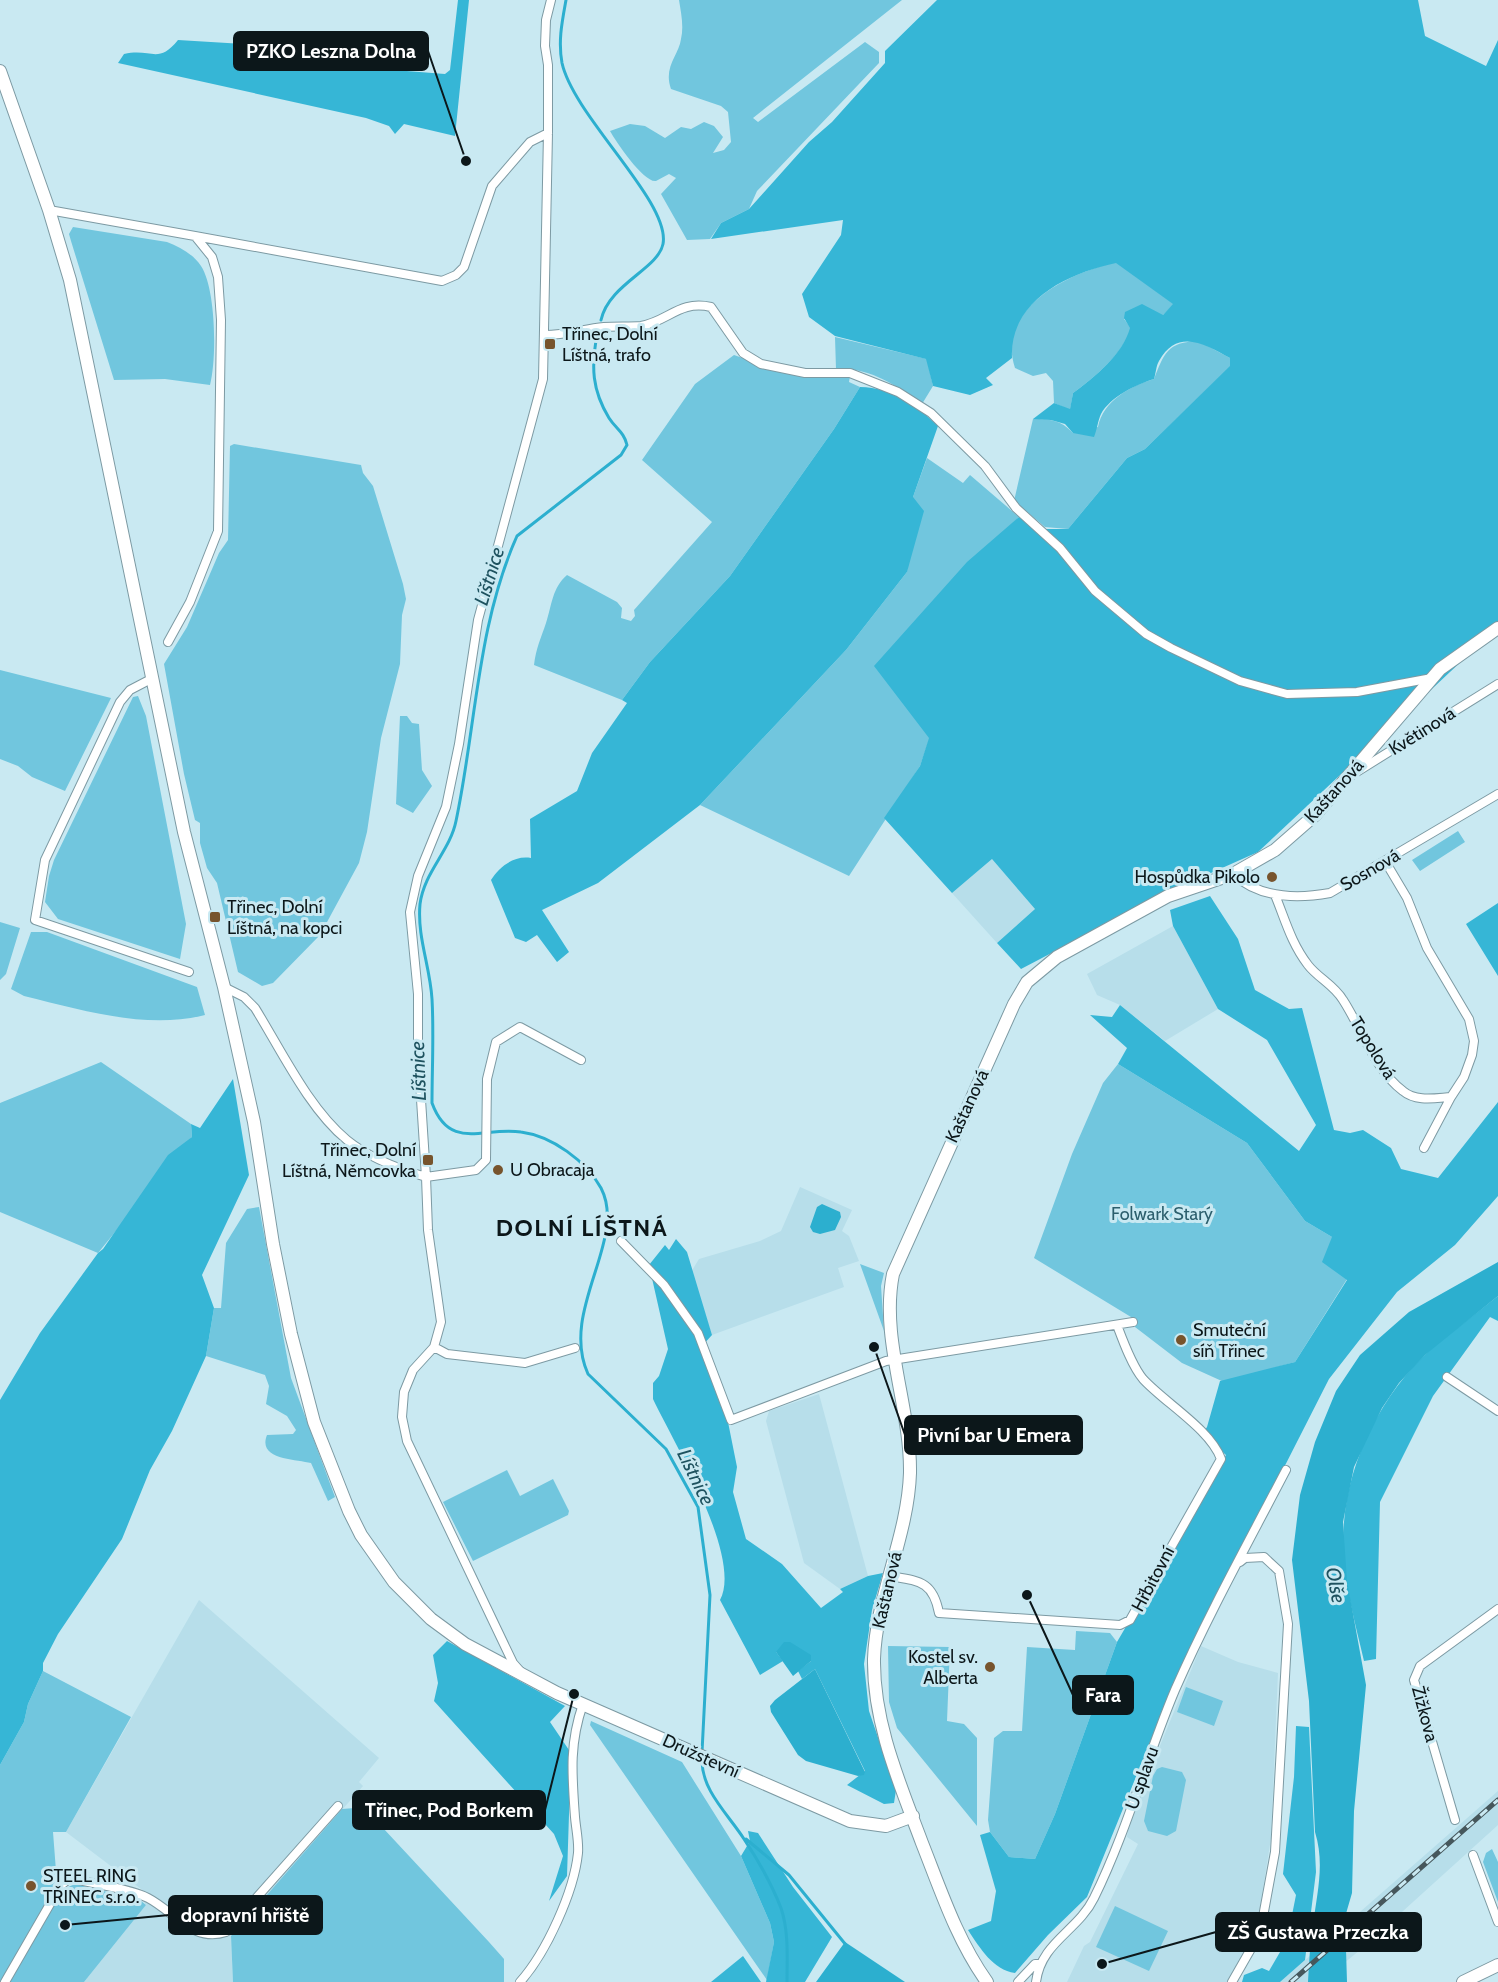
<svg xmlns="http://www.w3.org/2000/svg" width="1498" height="1982" font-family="Cabin,sans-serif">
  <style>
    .built { fill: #b7deea }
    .green { fill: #71c6de }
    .forest { fill: #36b6d6 }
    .water { fill: #2cafcf }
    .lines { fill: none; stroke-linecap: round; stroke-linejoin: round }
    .stream { stroke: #2cafcf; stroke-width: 3 }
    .street-casing { stroke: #7d9aa3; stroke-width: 10 }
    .secondary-casing { stroke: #7d9aa3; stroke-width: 14 }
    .street { stroke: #fff; stroke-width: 8 }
    .secondary { stroke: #fff; stroke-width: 12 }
    .rail-casing { stroke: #46575c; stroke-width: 5 }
    .rail { stroke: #c9e9f2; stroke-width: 3; stroke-dasharray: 9; stroke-linecap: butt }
    .poi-dot { fill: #77542d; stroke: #c9e9f2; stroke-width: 2 }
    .labels { text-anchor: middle; stroke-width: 6; stroke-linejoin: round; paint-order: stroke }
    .poi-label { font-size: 18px; fill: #0c171a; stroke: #c9e9f2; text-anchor: start }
    .street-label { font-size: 18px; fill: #0c171a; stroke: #c9e9f2 }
    .park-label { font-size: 18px; fill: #2c5f6d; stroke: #c9e9f2 }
    .water-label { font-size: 20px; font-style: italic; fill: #1e525f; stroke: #c9e9f2 }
    .district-label { font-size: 24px; font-weight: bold; letter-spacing: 1.5px; fill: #0c171a; stroke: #c9e9f2 }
    .leader { fill: none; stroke: #0c171a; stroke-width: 2 }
    .callout-dot { fill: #0c171a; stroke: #c9e9f2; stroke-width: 2 }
    .callout { fill: #0c171a; stroke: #0c171a; stroke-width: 2 }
    .callout-label { font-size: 20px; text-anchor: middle; font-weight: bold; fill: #fff }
  </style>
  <rect width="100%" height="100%" fill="#c9e9f2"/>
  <path class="built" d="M992,859L1035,909L997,943L952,893Z
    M1173,926L1218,1009L1165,1041L1120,1005L1097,995L1087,974Z
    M800,1187L852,1210L842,1231L849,1236L859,1261L838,1268L844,1287L712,1335L691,1272L699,1259L760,1241L781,1231Z
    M819,1394L868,1576L840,1589L804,1563L766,1421L769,1411Z
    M199,1600L379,1758L359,1782L363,1786L231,1936L233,1982H84L146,1905L144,1902L149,1895L66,1832Z
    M1201,1646L1238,1662L1278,1673L1271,1838L1259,1914L1244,1955L1229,1982H1067L1084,1946L1090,1942L1138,1844L1127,1837L1129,1821Z
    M1498,1791V1825L1360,1950L1321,1982H1280Z"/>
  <path class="green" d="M679,0H902L753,118L758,122L865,42L879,52V63L757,191L749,209L721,223L710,239L687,240L661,194L676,178L669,174L656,181C644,183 616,142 610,131L630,124L645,126L665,138L681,127L691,129L704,122L714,126L723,137L713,153L724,150L731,142L728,112L721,106L671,89C663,67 679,55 681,39C684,26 681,13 679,0Z
    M73,227L167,242C180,247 193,254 201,266C216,289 217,358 210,385L165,379L114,380L71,241L69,234Z
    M1116,262L1174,304L1163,315L1124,319L1131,328C1123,354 1095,377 1073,393L1070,410L1054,403L1053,381L1046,373L1033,376L1015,368C995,308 1069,273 1116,262Z
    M835,337L927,359L933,386L922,404C895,385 869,367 836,369Z
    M1198,341L1230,358L1231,366L1145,449L1127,458L1068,529L1045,527L1014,501L1033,419C1050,419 1061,420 1073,433L1098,427C1103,401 1130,386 1154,379C1164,354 1167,342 1198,341Z
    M734,355L774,369L850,376L849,382L860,387L834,429L730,576L650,662L622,700L534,665C536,648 541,638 546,623C552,605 552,588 567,575L617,602L622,608L621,618L631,621L635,616L634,610L712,522L642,460L695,384Z
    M234,444L361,465L363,473L373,486L403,584L406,599L402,615L400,664L381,738L367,832L359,863L320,935L273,983L262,986L238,972L217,883L207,868L200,843V823L195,820L184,774L164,664L187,627L219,553L228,540L230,446Z
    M927,458L963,483L970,475L1019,517L1001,534L920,766L849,876L700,805L846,650L907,572L913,497Z
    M0,670L111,698L65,791L32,777L18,766L0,759Z
    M138,696L146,716L186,924L180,959L58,919L45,902L49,876L54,860L133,697Z
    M400,716H407L412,723L419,724L422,770L432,786L413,813L396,804Z
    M1458,831L1465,842L1420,871L1412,860Z
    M0,922L20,928L6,974L0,980Z
    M31,932H47L197,987L205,1015C146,1030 82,1010 24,996L11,989Z
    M101,1062L191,1124L192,1137L98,1253L0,1212V1103Z
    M1118,1064L1247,1143L1305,1221L1332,1237L1347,1279L1295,1362L1224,1382L1182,1363L1135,1327L1131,1317L1034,1258L1072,1154L1103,1083Z
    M259,1207L291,1378L335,1497L328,1501L311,1463C296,1459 257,1460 267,1435L293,1434L296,1430L287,1416L266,1404L269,1386L265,1375L206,1356L214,1308H221L226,1243L247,1209Z
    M860,1264L884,1273L881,1286L884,1331Z
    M507,1470L520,1496L553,1479L569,1511L568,1515L473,1561L443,1502Z
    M1076,1631L1110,1633L1117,1642L1055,1814L1035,1859L1009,1857L990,1832L988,1820L994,1738L1003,1731H1022L1027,1647L1075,1650Z
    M888,1646L950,1647L947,1721L964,1724L977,1738V1826L897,1728L889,1702Z
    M43,1671L131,1717L66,1832H53L57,1884L66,1888L75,1884L140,1900L146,1905L84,1982H0V1765L24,1722L28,1704Z
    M1186,1687L1223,1701L1214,1726L1177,1712Z
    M591,1721L682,1762L741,1856L770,1923L774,1942L767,1980L590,1725Z
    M1162,1767L1182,1772L1186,1780L1176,1831L1167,1836L1148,1831L1144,1821L1153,1776L1157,1769Z
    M355,1808L370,1814L489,1942L504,1959V1982H233L231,1936L342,1809Z
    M1492,1849L1498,1862V1902L1483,1862L1486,1853Z
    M1115,1906L1168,1931L1149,1971L1096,1947Z"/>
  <path class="forest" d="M458,0H469L455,136L404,124L395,134L389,126L366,118L118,63L124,54C152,48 158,65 178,40L261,45L300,58L343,66L445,74L450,70Z
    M937,0H1418L1425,36L1486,66L1498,40V627L1258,852L1166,893L1021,969L997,943L1035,909L992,859L952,893L884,818L920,766L929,738L874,666L967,562L1019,517L1036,529H1068L1127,458L1145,449L1230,366V358C1206,345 1178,327 1159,361C1156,366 1156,373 1154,379C1137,384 1110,397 1101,414C1098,420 1097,430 1094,437L1073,433L1065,424L1051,420L1033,419L1054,403L1070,409L1073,393C1095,377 1123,354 1130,328L1124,318L1125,312L1142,304L1163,315L1173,304L1116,263C1068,273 1009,301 1012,358L986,378L993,385L970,395L933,386L926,359L835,336L809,317L802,294L841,235L843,220L711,239L721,223L749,209L809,142L832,122L885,63V51Z
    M860,387C893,388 914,403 938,426L913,497L924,511L907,572L846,650L700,805L598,883L542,910L569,952L557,962L537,935L526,942L515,938L491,880C499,867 514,855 531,858L530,819L577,791L592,753L627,703L622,700L650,662L730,576L834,429Z
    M1210,896L1238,939L1255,990L1289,1009L1302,1008L1334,1130L1350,1133L1363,1130L1391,1148L1401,1169L1438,1178L1498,1102V1196L1455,1245L1397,1292L1329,1379L1173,1686L1087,1897L1048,1935L1015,1973C993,1970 980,1948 968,1930L991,1921L996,1891L980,1835L990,1832L1009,1857L1035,1859L1055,1814L1117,1642L1226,1455L1202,1434L1207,1427L1220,1381L1295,1362L1347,1280L1322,1262L1332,1237L1305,1221L1247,1143L1118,1064L1127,1048L1090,1015L1112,1017L1120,1005L1299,1151L1316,1125L1267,1040L1218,1009L1173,926L1170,910Z
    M1498,903V976L1466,924Z
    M233,1079L249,1175L202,1275L214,1308L206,1356L172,1431L150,1470L122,1539L58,1634L43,1663V1671L28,1704L24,1722L0,1765V1400L40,1333L98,1253L103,1249L168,1155L192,1137L191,1124L200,1128Z
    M676,1239L687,1252L712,1335L702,1346L728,1422L737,1467L733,1492L746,1539L782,1564L821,1608L843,1592L840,1589L868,1576L883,1573L872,1610L864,1664L869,1711L896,1790L894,1803L884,1804L847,1785L865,1771L815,1669L802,1679L798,1671L811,1661L776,1652L783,1661L760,1675L720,1600C743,1558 673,1441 653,1399V1383L659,1376L668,1349L649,1265L665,1245L669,1250Z
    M1498,1296V1321L1490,1317L1433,1396L1380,1502L1376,1659L1364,1661C1354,1617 1339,1568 1344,1522C1349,1458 1383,1393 1430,1350C1452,1331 1476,1314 1498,1296Z
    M447,1641L565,1706L550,1722L571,1753L567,1876L549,1901L563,1856L554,1834L434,1701L438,1683L433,1655Z
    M1296,1726L1309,1727L1316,1872L1305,1960L1280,1982H1242L1244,1975L1262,1968L1269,1971L1287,1940L1296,1895L1283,1874L1294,1777Z
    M748,1831L758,1833L793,1887L832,1937L805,1982H766L774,1942L770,1923L741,1856L750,1841Z
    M743,1956L761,1982H711Z"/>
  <path class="water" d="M822,1204L840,1212L841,1217L835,1230L820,1234L813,1232L810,1227L817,1207Z
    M1498,1262V1296L1425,1355L1399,1383L1382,1408L1354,1467L1343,1522L1347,1581L1366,1685L1354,1811L1352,1893L1345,1917L1347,1982H1308C1309,1963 1310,1944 1313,1925C1317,1893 1325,1864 1315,1832L1309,1701L1292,1560L1300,1495L1315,1442L1336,1391L1360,1355L1409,1312Z
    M784,1642H790L811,1655V1661L793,1676L776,1652Z
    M815,1669L865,1772L864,1775L858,1776L806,1761L798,1755L771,1712L770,1706L775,1700Z
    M845,1942L905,1982H816Z"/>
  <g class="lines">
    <path class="stream" d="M566,0C562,22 558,41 562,63C574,117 671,202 663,244C658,269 609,284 601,320
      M597,335C591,367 592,390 609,418C616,429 624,432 627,445L621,455L517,536C477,625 476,727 456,821C450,851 424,872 420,904C417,937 430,966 432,999C434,1033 432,1069 432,1103C450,1152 484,1126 521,1132C552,1136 586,1161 601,1188C628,1240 559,1310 588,1374L666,1449L698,1507L710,1595L702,1752
      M702,1759C701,1790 728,1814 744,1839C758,1860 772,1885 781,1908C789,1932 787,1958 787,1982
      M746,1839L789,1875L846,1945"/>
    <defs>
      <path id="street" d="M49,210L195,236L212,257L218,277L221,320L218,531L190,602L168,642
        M195,236L442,281L456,275L464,267L492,186L530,142L548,133
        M545,335C565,335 584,329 604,327C616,326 630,327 641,326C669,321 679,300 711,307L743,353L761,364L805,373H850L898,392L931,413L985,466L1016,508L1060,548L1095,591L1146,634L1171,648L1240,681L1287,694L1357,692L1432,678
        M153,678L130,690L120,702L45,860L35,920L189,972
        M1355,773L1498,684
        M1233,874C1259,898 1297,899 1330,893L1498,794
        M1275,895C1285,919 1291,943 1308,965C1318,978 1334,985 1343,1000C1362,1029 1374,1069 1403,1091C1416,1102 1435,1098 1451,1097L1464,1077L1472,1055L1474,1041L1469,1019L1427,948L1407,898L1385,861
        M224,987L244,997L255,1008C281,1050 309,1109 347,1140C369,1158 399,1169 426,1177L418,1053V994L410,912L418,876L446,807L459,744L478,620L543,379L548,133V65L545,46L546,20L551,0
        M1424,1148L1451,1097
        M621,1241L664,1285L698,1333L731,1420L886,1361L1133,1322
        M434,1347L447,1354L525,1363L575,1348
        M1447,1377L1498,1411
        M890,1576C919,1581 933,1581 939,1613L1120,1625L1130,1620L1221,1459C1210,1429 1165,1403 1143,1379C1132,1366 1123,1341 1117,1325
        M521,1672L513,1663L407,1441L402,1417L404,1392L413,1370L434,1347L441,1322L428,1230L426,1177L476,1170L486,1160L487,1079L496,1042L520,1027L581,1060
        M1455,1820L1414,1680L1420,1666L1498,1609
        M1473,1855L1498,1922
        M5,1982L61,1885L70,1878C93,1884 128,1888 148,1898C175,1912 193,1943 226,1932L338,1806
        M520,1982C546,1953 574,1892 578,1853C579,1842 576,1829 575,1817C572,1775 569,1744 583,1704
        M1018,1982L1035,1964H1039
        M1036,1982C1041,1942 1078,1931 1094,1898C1127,1831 1146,1759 1175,1690C1208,1615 1248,1543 1286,1470
        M1232,1982L1260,1933L1275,1852L1288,1624L1279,1571L1264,1557L1245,1558L1240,1562"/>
      <path id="secondary" d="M0,71L49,210L70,280L184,832L224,987L254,1122L273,1244L291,1334L314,1422L349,1511L361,1535L394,1582L431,1619L465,1644L557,1693L850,1821L886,1826L913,1816
        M987,1982C957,1940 941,1891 922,1843C900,1784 873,1723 874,1659C876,1596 908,1536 910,1473C911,1407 880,1339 893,1274L1014,1004L1027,982L1057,957L1168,896L1233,874L1275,850L1315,815L1440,669L1498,628
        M1463,1982L1498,1965"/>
    </defs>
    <use href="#street" class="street-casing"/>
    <use href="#secondary" class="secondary-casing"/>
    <use href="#street" class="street"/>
    <use href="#secondary" class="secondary"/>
    <defs>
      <path id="rail" d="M1291,1982L1498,1800"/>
    </defs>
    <use href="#rail" class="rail-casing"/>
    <use href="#rail" class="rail"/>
  </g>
  <g class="poi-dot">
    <rect x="544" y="338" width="12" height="12" rx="3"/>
    <circle cx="1272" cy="877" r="6"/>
    <rect x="209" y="911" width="12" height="12" rx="3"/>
    <rect x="422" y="1154" width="12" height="12" rx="3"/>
    <circle cx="498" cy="1170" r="6"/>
    <circle cx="1181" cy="1340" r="6"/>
    <circle cx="990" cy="1667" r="6"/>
    <circle cx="31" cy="1886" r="6"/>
  </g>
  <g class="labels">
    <g class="poi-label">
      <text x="562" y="340">Třinec, Dolní<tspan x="562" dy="21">Líštná, trafo</tspan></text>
      <text x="1260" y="883" text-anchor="end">Hospůdka Pikolo</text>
      <text x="227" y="913">Třinec, Dolní<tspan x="227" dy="21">Líštná, na kopci</tspan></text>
      <text x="416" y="1156" text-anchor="end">Třinec, Dolní<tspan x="416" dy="21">Líštná, Němcovka</tspan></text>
      <text x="510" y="1176">U Obracaja</text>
      <text x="1193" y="1336">Smuteční<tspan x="1193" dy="21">síň Třinec</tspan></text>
      <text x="978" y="1663" text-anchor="end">Kostel sv.<tspan x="978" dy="21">Alberta</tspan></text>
      <text x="43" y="1882">STEEL RING<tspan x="43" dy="21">TŘINEC s.r.o.</tspan></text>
    </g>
    <g class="street-label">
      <text transform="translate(1422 731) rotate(-32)" y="6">Květinová</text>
      <text transform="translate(1334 791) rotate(-48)" y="6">Kaštanová</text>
      <text transform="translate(1370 870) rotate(-30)" y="6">Sosnová</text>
      <text transform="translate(1373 1048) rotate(58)" y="6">Topolová</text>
      <text transform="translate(967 1106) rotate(-65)" y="6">Kaštanová</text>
      <text transform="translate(1153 1579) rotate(-62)" y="6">Hřbitovní</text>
      <text transform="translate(887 1590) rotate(-77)" y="6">Kaštanová</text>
      <text transform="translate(1425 1714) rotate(75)" y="6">Žižkova</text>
      <text transform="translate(701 1756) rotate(24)" y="6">Družstevní</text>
      <text transform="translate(1142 1778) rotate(-70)" y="6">U splavu</text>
    </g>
    <g class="park-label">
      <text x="1162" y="1220">Folwark Starý</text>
    </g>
    <g class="water-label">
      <text transform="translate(489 576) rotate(-73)" y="7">Líštnice</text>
      <text transform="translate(418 1071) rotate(-92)" y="7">Líštnice</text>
      <text transform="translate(696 1477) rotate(64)" y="7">Líštnice</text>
      <text transform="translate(1336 1585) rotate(79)" y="7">Olše</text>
    </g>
    <g class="district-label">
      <text x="582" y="1236">DOLNÍ LÍŠTNÁ</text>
    </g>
  </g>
  <path class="leader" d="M466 161L428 51M874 1347L905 1435M1027 1595L1073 1695M574 1694L545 1810M65 1925L169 1915M1102 1964L1216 1932"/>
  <g class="callout-dot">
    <circle cx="466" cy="161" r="6"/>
    <circle cx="874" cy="1347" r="6"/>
    <circle cx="1027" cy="1595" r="6"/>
    <circle cx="574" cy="1694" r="6"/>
    <circle cx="65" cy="1925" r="6"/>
    <circle cx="1102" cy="1964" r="6"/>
  </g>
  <g class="callout">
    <rect x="234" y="32" width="194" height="38" rx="6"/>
    <rect x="905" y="1416" width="177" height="38" rx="6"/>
    <rect x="1073" y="1676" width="60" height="38" rx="6"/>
    <rect x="353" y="1791" width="192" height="38" rx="6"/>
    <rect x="169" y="1896" width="153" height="38" rx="6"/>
    <rect x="1216" y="1913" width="205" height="38" rx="6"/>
  </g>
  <g class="callout-label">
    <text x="331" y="58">PZKO Leszna Dolna</text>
    <text x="994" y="1442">Pivní bar U Emera</text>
    <text x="1103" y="1702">Fara</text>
    <text x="449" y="1817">Třinec, Pod Borkem</text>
    <text x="245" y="1922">dopravní hřiště</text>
    <text x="1318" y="1939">ZŠ Gustawa Przeczka</text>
  </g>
</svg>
